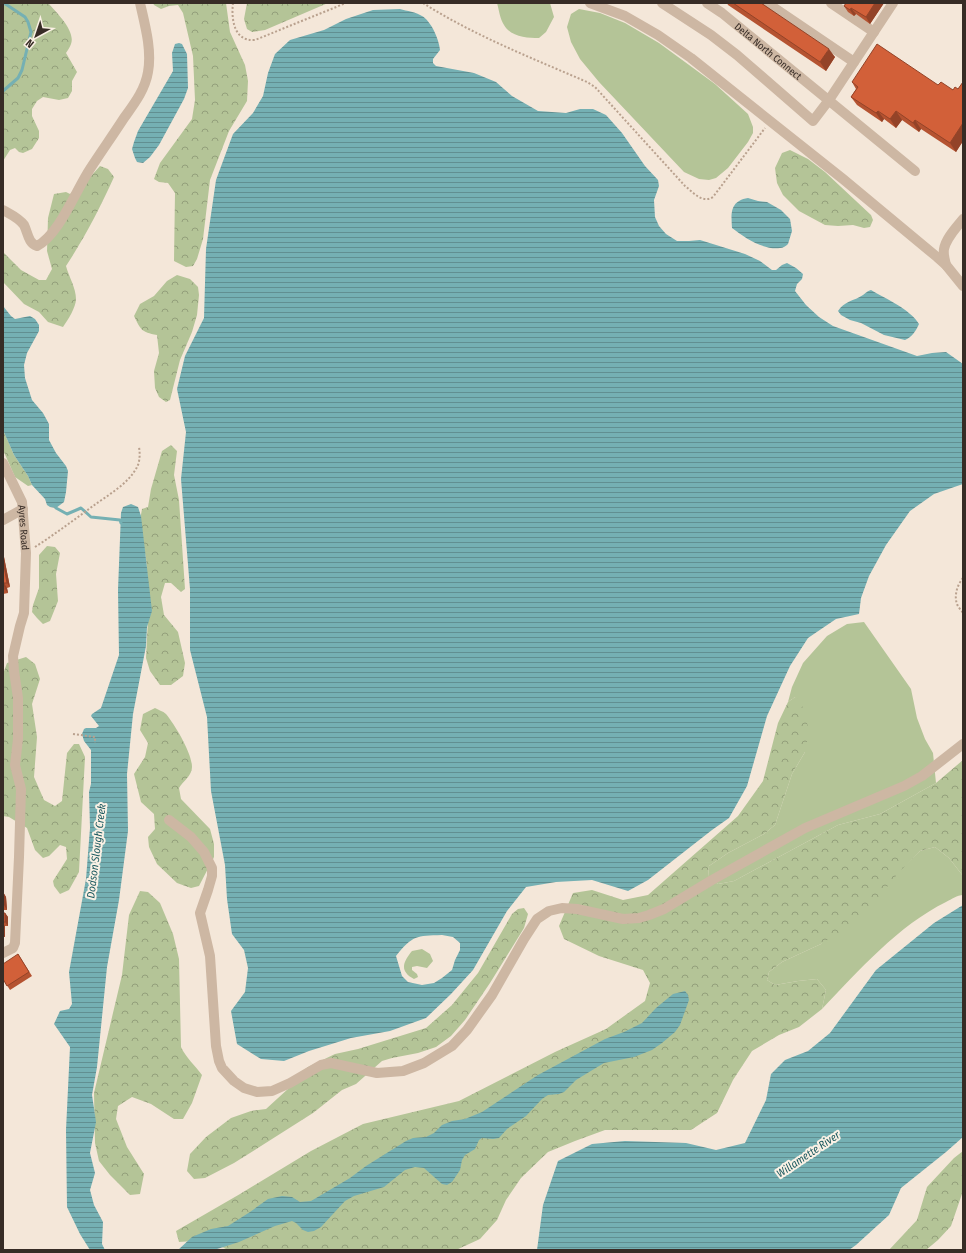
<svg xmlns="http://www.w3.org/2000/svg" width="966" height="1253" font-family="'Fira Sans Condensed',sans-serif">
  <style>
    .grass { fill: #b4c497 }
    .forest { fill: url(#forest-crowns) }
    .water { fill: url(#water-rules); fill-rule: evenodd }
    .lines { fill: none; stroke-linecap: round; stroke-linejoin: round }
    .stream { stroke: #75b0b3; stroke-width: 3 }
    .path { stroke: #b9a18e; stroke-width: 2; stroke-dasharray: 2 2; stroke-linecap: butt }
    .minor { stroke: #cdb7a3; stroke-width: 10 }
    .wall { fill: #b55331 }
    .shaded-wall { fill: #934328 }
    .building { fill: #d26039; stroke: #934328 }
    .labels { text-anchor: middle; stroke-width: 4; stroke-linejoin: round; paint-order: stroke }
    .street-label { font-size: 10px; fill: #372c26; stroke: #fbf1e5 }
    .water-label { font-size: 11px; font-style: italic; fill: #18575d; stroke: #fbf1e5 }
  </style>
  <defs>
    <pattern id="forest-crowns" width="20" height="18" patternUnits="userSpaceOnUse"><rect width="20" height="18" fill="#b4c497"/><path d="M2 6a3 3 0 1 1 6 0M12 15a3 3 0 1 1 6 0" fill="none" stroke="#939f7b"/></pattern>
    <pattern id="water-rules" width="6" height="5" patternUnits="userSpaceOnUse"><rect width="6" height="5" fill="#75b0b3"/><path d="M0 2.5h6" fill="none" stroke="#618f91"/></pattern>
  </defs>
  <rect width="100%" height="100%" fill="#f4e7d9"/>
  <path class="grass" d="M497,3H550L554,17L546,32L539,38C527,38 511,37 504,25C500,19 499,10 497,3Z
    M579,9L600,13L625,23L659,43L715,84L748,114L753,127V133L748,142L728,168L716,178L709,180L699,179L684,172L599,82L580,59L571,42L567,27L571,14Z
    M864,622L911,689L917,718L925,739L933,753L936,783L880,814L838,825L734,881L718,884L708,877L709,866L728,853L764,834L775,825L792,774L805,752L795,697L788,702L792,687L803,663L827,636L847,624Z
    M935,847L949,858L963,876V895C957,895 952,899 946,902C899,925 858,971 822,1009L826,990L817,979L798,981L775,985L767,980L769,972L782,962L821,944L920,851Z
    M422,949L430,954L433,961L427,968L417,966L412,967V970L417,974L418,977L414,979C399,971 403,962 412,951Z"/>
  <path class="forest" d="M3,3H48C56,12 76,31 71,44C70,47 68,50 66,53L77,72L72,81V91L68,98L59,100L43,97L37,101L32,109V116L39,131V138L32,149L23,153L19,152L15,148L10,150L3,161Z
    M153,3H226L230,32L245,65L248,81L247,101L229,131L210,180L203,239L197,259L193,266L186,267L174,261L175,193L168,183L159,182L154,179L160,163L192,119L195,100L193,56L183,13L178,5L169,6L161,9L154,5Z
    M247,3H328L265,30L252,32L247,29L244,19Z
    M790,150L808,159L825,172L871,215L873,220L870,227L864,228L853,225L838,226L825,225L799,211L783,195L777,183L775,168L782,153Z
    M100,166L108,169L114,177C100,208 85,237 66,266C69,277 76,288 76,299C76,307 68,320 63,327L48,322L39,312L24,304L3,282V252L21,270L39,280H46L52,269L47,251L48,218L54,194L66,192L70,194L91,176Z
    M177,275L190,279L198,287L199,295L197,315L192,332L180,360L170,400L166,402L159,397L155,388L154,371L159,353L157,335C141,332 141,330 134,316L140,304L154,296L167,281Z
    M3,430L14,455L28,476L32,485L28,486L15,477L3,450Z
    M171,445L177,451L174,475L179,500L185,589L181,592L171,583H165L161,597L164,615L178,632L185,663L183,676L171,685H160L150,671L146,658L149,600L146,558L139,526L142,509L148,507L151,489L162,451Z
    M47,546L55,547L60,553L56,574L58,601L50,621L43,624L37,618L32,612L33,605L39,588V555Z
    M26,657L35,664L40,679L32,704L37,737L34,777L44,800L55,806L62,801L67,753L74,744H79L85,757L79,872L69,890L60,894L54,886L53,881L67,859L66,847L60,845L49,856L43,858L35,850L27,828L9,817L3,816V674L7,663Z
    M795,697L801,702L809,730L805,752L792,774L775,825L764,834L728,853L709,866L708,877L718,884L734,881L838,825L880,814L936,783L963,760V876L949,858L935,847L920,851L900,871L883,892L855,923L821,944L782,962L769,972L767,980L775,985L798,981L817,979L826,990L822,1009L799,1027L779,1035L752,1051L733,1080L717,1113L691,1130H605L575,1141L548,1152L521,1178L506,1200L497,1220L480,1239L456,1250H228L208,1240L179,1242L176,1231L240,1194L311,1151L363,1124L459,1101L555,1052L606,1029L645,1001L650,983L643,970L599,956L564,939L559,926L573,893L592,890L623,900L648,895L738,816L763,781L778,723L788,702Z
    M155,708C158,710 163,711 166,714C175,725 192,753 192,767C192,776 183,781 179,788L181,799L210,829L214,844V857L199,886L191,888L177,883L157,864L149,847L148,837L155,829L154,814L141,802L134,774L145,757L148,743L140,730L143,714Z
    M140,891L148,892L160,903L173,934L179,959L181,1047C186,1058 195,1065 202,1075L192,1103L183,1119H174L151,1104L132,1097L118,1106L116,1119L127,1147L144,1174L140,1194L130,1195L110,1175L99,1161L95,1143L94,1093L122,975L129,915Z
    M524,908L528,914L524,928L490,983L465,1020L451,1036L436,1047L418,1053L392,1058L382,1061L356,1084L342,1090L313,1113L261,1146L234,1163L205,1178L194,1179L187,1171L190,1154L206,1137L231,1118L251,1111L266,1109L289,1088L298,1074L308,1067L335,1054L358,1049L426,1028L452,1005L478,973L512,914L518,909Z
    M963,1151V1191L951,1226L938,1240L926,1250H889L917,1220L927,1187L954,1158Z"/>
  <path class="water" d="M400,9C407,11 416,12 422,16C431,21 439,39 440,50L433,59V63L436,66L474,73L496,82L512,96L538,111L566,113L580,109H593L606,115L622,133L645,166L658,180L659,186L654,200L655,217L659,226L666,234L677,241H689L700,240L745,254L760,261L772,270H776L782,265L787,263L796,268L803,274L802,279L797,284L795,291L806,305L819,317L833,326L917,356L932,353L946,352L963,364V484L934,494L910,511L886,545L869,576L861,598L859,614L836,619L808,638L790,666L767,716L747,786L729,818L712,830L648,880L628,891L592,880L556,882L526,887L507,911L473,970L451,994L426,1018L390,1031L351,1038L309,1051L284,1061L261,1059L237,1044L231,1011L245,992L248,968L244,950L232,934L227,899L225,865L211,791L207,717L190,650V589L181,479L186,432L177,389L185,356L204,318L206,249L216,180L233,134L253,113L263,96L268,73L275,54L290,40L324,30L346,19L373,10ZM442,935L453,937L460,943V950L455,960L452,970L442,978L434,983L422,985L408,982L402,976L396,956C413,935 416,936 442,935Z
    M179,43L182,44L187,54L188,88L184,99L159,145L150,157L143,163L137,162L135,158L132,149L134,142L138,131L173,71L172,53L175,44Z
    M748,198L758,201L767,202L781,210L790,219L792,231L788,244C786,246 783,248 780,248C763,250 745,238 732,228C731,213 730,201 748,198Z
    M871,290C886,299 910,309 919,324C916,331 912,337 905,340L884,335L861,323L850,320L841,315L838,311C844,301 854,301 863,295C866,293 867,291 871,290Z
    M3,306L11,316L15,319L30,316L35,319L39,325V331L27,353L24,365L25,378L32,400L43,413L49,424V440L56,453L66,466L68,471L66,492L64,502L56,508L50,507L47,505L45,499L32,485L28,476L14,455L3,430Z
    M131,504L138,507L141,516L152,611L147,627L146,646L133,714L127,774L128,831L119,900L107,967L97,1067L92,1095L96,1122L90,1153L95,1173L90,1190L94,1205L103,1222L102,1244L105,1250H90L80,1234L67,1207L66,1130L70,1047L54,1024L60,1011L69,1009L72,1004L69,972L86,879L90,828L89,792L91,784V750L84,741L82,734L84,729L86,728H96L99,726L91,716L92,714L101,708L119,655L118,590L121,513L123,507Z
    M963,905V1137L946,1152L901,1188L889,1215L856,1245L849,1250H537L543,1205L558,1161L592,1144L625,1141L686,1143L716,1150L745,1143L766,1100L771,1074L785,1060L808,1051L830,1033L876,970L934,923Z
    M685,991L688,995L689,1000L680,1025L675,1032L662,1043L652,1050L634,1057L604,1063L576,1080L564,1092L559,1094L548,1095L542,1099L526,1116L507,1129L499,1138L493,1139L482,1138L479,1140L475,1149L465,1155L462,1160L460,1170L452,1182L447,1185L442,1184L424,1168L415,1167L405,1170L384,1187L354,1196L345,1201L321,1227L314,1231L308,1232L303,1230L296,1223L292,1221L275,1226L239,1242L214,1250H178L192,1237L211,1229L228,1226L250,1212L268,1199L282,1196L292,1197L300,1202L311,1201L350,1178L366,1166L406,1141L413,1138L426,1137L434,1133L442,1125L452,1121L465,1119L482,1112L538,1075L605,1039L624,1032L642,1023L656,1008L673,994Z"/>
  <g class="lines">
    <path class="stream" d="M3,91L18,78L22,70L31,32L28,22L25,17L4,3
      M56,508L67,514L81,508L91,517L120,520L121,523"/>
    <path class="path" d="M233,3C231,19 234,42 255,40L346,3
      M423,3C475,36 532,58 587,82L595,87L685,186C693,192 702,204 713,197L765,128
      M35,547C55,534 74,520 93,506C108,495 130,483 138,465C140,459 140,453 139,447
      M963,578C957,585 954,596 957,604C958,607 961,610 963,613
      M73,734L95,737V743"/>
    <g class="minor">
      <path d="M590,3L625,16L658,35L691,58L843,179L937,257L946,265L963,286"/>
      <path d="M662,3L711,35L737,55L813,121L829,100L893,3"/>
      <path id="s1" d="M707,3L722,13L915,171"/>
      <path d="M767,3L854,62"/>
      <path d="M831,3L874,32"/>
      <path d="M3,210C10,214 19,218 24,225C28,233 28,243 37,246C59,235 76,190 90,169C101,152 113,135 124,118C134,104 145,90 148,72C152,50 145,25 140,3"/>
      <path d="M946,265C945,260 943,255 944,249C946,238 956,228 963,219"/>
      <path id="s2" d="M3,463L22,502L26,553L24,613L20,626L13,656L14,671L18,698V739L15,765L21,789L19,857L15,943L13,948L3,953"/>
      <path d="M3,520L23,509"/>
      <path d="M169,820L191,837L204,852L212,868V876L208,890L200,913L210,956L216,1046L219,1061L222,1068L234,1081L244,1088L257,1092L272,1091L290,1083L321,1065L331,1063L377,1073L403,1071L424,1063L452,1046L467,1030L492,995L524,939L537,919L549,911L562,908L577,909L623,919L639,918L649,915L664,909L712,880L805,828L904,786L922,776L963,744"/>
    </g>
  </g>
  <path class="wall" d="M727,3H761L835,57L826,71L728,5Z
    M846,3H884L870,24L856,14L854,16L848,12L844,6Z
    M852,82L938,85L953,90L958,89L963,82V141L956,152L921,129L919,132L902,120L896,128L884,119L882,122L857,105L851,97L856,89Z
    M3,555L4,557L10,587L7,588L8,593L3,594Z
    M3,892L6,897L7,910H4V913H5L8,917V926H5V937H3Z
    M18,954L32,976L10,990L3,979Z"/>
  <path class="shaded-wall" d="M875,3H884L870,24L866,17Z
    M851,8L856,14L854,16L850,10Z
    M829,49L835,57L826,71L820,62Z
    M878,111L884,119L882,122L876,113Z
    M896,111L902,120L896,128L890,119Z
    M915,120L921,129L919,132L913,123Z
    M963,123V141L956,152L950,143Z
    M3,555L4,557L10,587L7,583L3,560Z
    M4,583L7,588L8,593L5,589Z
    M3,892L6,897L7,910L4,905Z
    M5,913L8,917V926L5,922Z
    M3,924L5,926V937L3,935Z"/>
  <path class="building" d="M733,3H761L829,49L820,62Z
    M846,3H875L866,17L851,8L850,10L844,6Z
    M877,44L938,85L941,82L953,90L955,87L958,89L963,82V123L950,143L915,120L913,123L896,111L890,119L878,111L876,113L851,97L858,87L852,82Z
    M3,560L7,583H4L5,589H3Z
    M3,892L4,905H3Z
    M3,913H5V922H3Z
    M18,954L29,972L7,986L3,979V964Z"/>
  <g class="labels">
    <g class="street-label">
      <text dy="4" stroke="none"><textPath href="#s1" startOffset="78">Delta North Connect</textPath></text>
      <text dy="4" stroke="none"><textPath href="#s2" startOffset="69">Ayres Road</textPath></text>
    </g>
    <g class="water-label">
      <text transform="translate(96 851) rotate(-83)" y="4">Dodson Slough Creek</text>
      <text transform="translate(808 1154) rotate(-34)" y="4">Willamette River</text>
    </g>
  </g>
  <rect width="966" height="1253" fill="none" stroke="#372c26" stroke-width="8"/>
  <g transform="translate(36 36) rotate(220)" stroke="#fbf1e5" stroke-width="3" paint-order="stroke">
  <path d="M0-3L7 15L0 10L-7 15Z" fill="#372c26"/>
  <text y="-6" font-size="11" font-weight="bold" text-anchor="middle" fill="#372c26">N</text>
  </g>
</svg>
